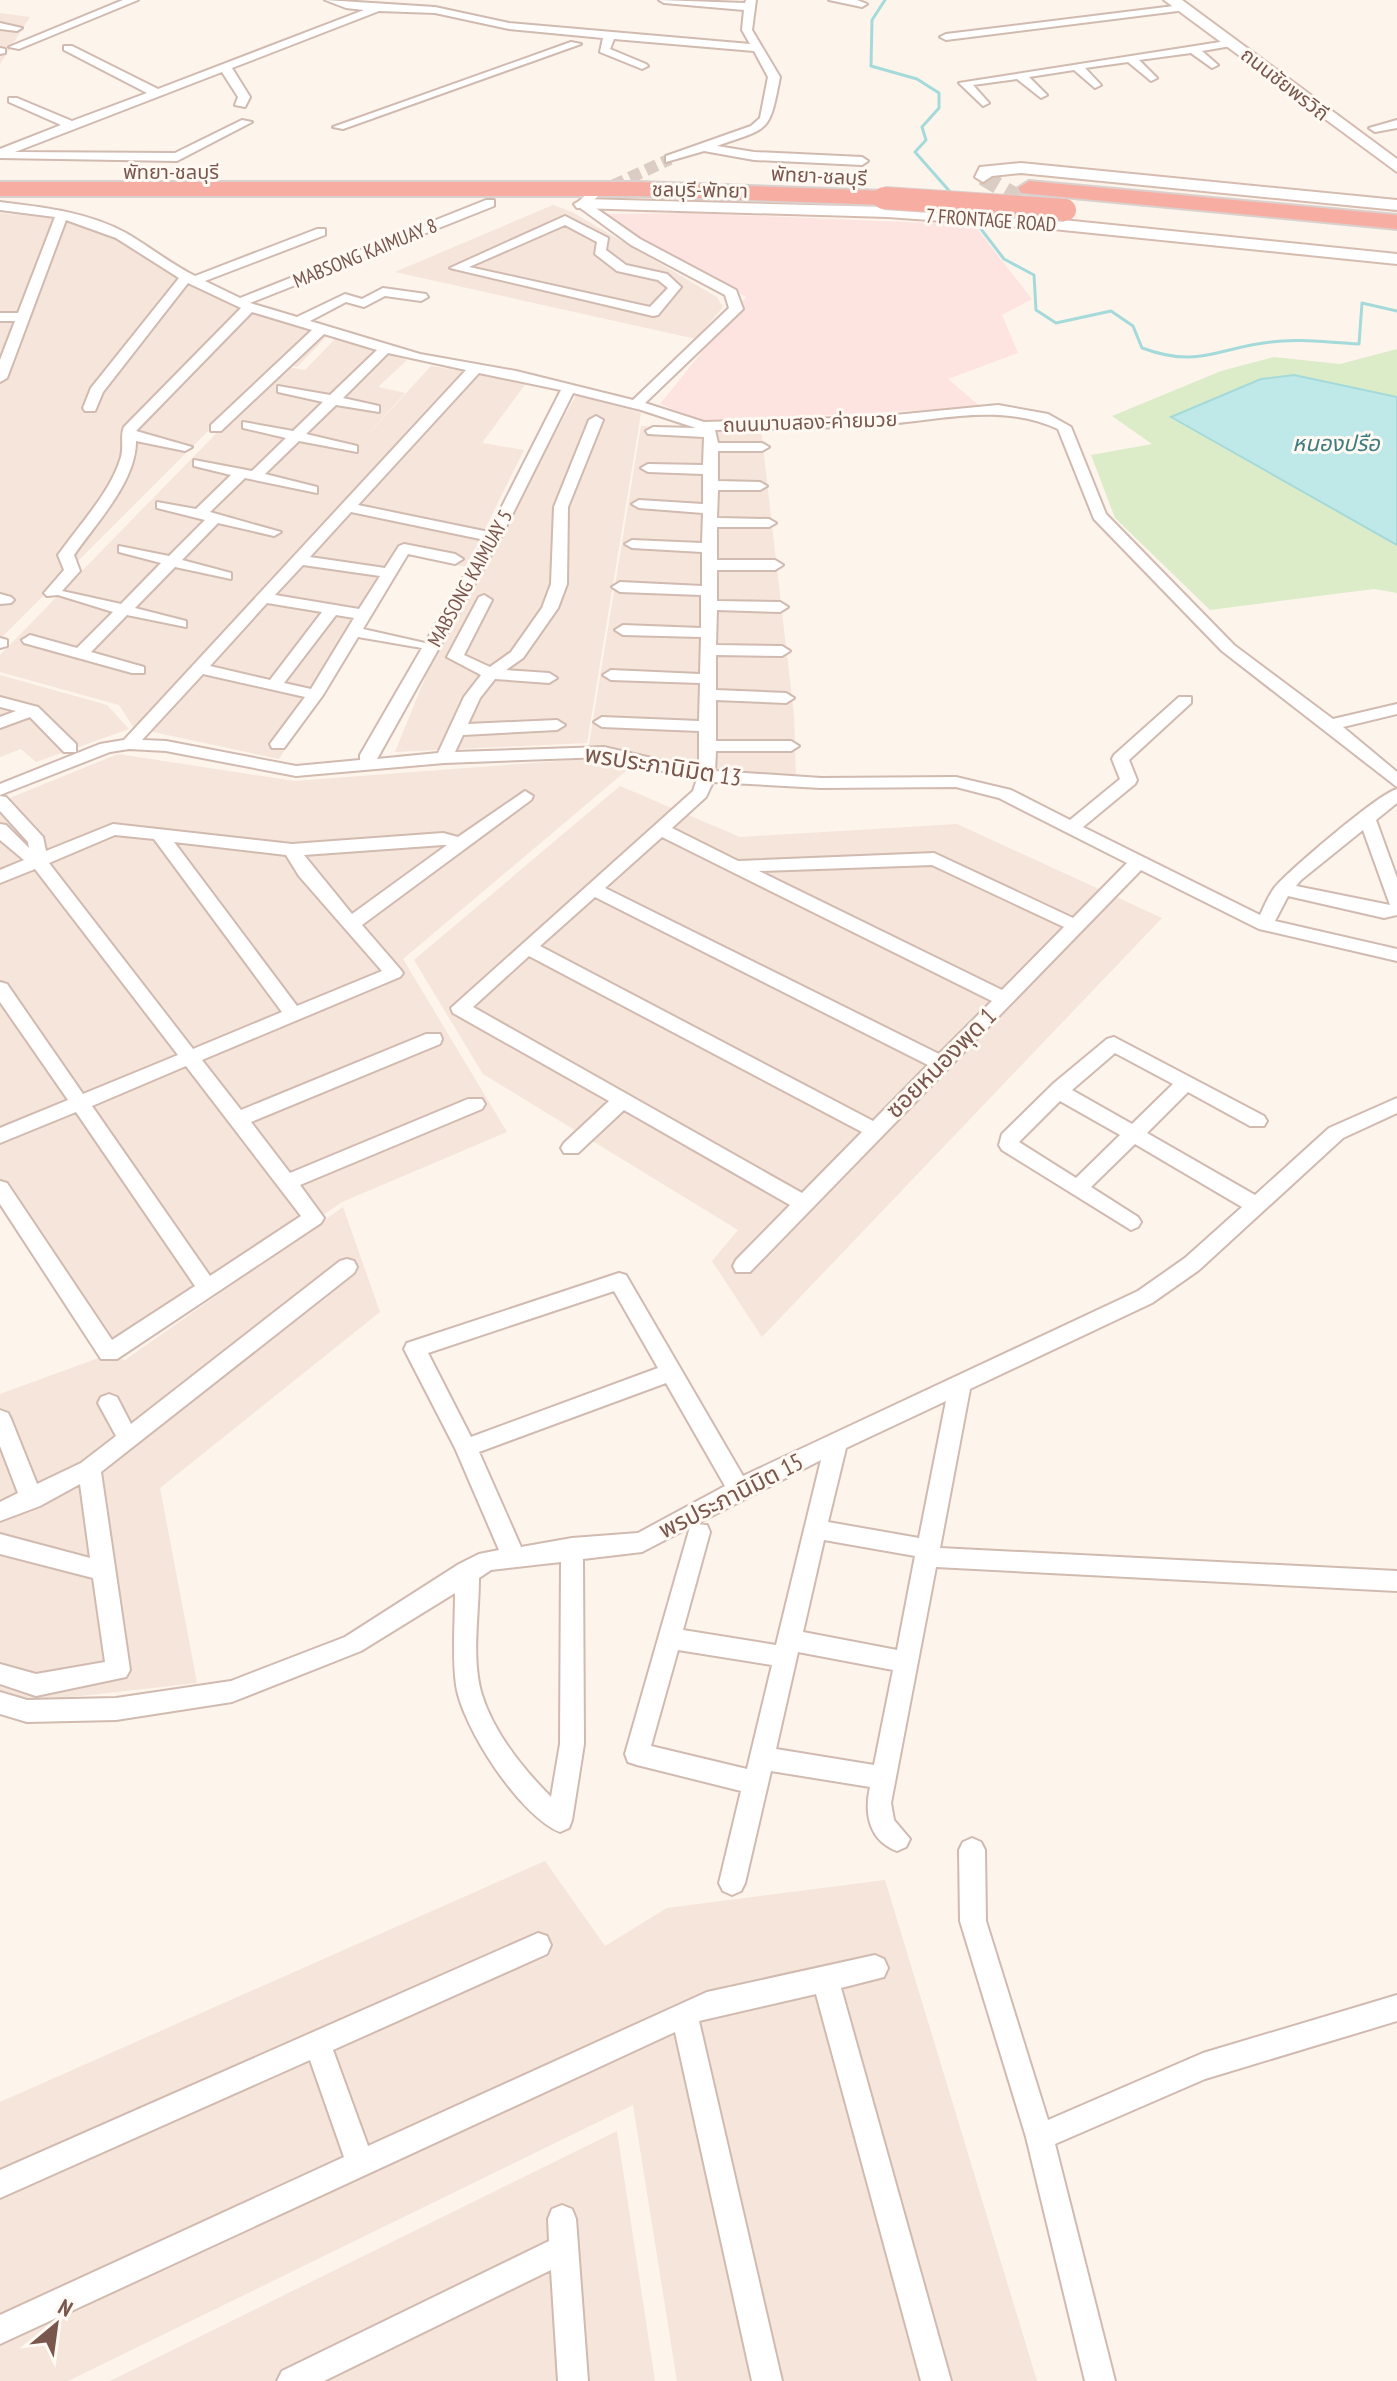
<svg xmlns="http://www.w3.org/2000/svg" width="1397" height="2381" font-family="'PT Sans Narrow','Noto Sans Thai',sans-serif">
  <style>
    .residential { fill: #f5e5da }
    .commercial { fill: #fde4e0 }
    .green { fill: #dcecc9 }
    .water { fill: #bfe8e8; stroke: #a5dada; stroke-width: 2 }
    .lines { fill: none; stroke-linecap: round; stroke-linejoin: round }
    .stream { stroke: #a5dada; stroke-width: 3 }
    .street-tunnel { stroke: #dccdc4; stroke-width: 12; stroke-dasharray: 12 6; stroke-linecap: butt }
    .secondary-tunnel { stroke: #dccdc4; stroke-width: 17; stroke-dasharray: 17 9; stroke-linecap: butt }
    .street-casing { stroke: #d1bab0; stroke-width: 4 }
    .secondary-casing { stroke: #d6bcb0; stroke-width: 4 }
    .highway-casing { stroke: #dad0cd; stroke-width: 4 }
    .street { fill: #fff; fill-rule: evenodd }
    .secondary { fill: #fff; fill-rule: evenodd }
    .highway { fill: #f8ada2; fill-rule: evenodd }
    .highway-bridge-casing { stroke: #dad0cd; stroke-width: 24; stroke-linecap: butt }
    .highway-bridge { stroke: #f8ada2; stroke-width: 22 }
    .labels { text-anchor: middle; stroke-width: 6; stroke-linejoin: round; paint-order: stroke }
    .far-street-label { font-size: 20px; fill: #7a574d; stroke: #fff9f3 }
    .far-water-label { font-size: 22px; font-style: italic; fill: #3f7d7f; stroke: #fff9f3 }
    .street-label { font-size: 24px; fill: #7a574d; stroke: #fff9f3 }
  </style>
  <rect width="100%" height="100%" fill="#fdf4ec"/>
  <path class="residential" d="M0,13L30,17L0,64Z
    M553,205L572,212L717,297L723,307L696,339L395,272Z
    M0,213L51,218L99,231L120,240L183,281L243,309L328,335L297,367L276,363L0,639Z
    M335,339L407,360L378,387L405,393L352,452L431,366L527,382L482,443L524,450L466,567L408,555L279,759L134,728L119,705L0,672V655L282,366L305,370Z
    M576,395L641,413L587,743L395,752L436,651Z
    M641,426L761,430L794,716L796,778L668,765L613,748L589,745Z
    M0,675L107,705L129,729L36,762L21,749L0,757Z
    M118,754L294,781L585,759L627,770L403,959L507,1132L342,1202L119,1356L96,1354L0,1204V802Z
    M620,786L740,837L957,824L1162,918L762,1337L712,1261L738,1230L483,1074L414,960Z
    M343,1207L380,1312L160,1488L197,1683L35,1701L0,1690V1394L104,1356L125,1360Z
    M545,1861L605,1946L667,1908L885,1880L1037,2381H677L633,2105L68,2381H0V2102Z
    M617,2131L655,2381H110Z"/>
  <path class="commercial" d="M688,213L974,225L1032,299L1002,315L1018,353L948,379L981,407L704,422L660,404L746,297L653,246L607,214Z"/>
  <path class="green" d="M1397,349V593L1374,589L1210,610L1115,518L1091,455L1152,444L1112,416L1221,371L1274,357L1340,364Z"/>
  <path class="water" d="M1294,375L1397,397V545L1171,417L1261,379Z"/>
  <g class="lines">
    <path class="stream" d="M885,0L872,20L871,66L917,79L939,93V108L922,127L926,140L915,152L952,194
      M974,220L1004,259L1034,275L1036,310L1056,323L1111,311L1133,326L1142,348C1200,369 1216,348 1271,342C1300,338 1330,343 1359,344L1362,303L1397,311"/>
    <path class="street-tunnel" d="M597,193L670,159"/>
    <path class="secondary-tunnel" d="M983,177L1047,215"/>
    <defs>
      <path id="street" d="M123,0H138L19,49L9,47Z
        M325,0L435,7L509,23L750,44L742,30L744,10L664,3L659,0L745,3L746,0H756L752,30L780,77C769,134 770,127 717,146L754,152L862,157L868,161L862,165L754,160L704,151L666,162V156L751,126L760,118L768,77L754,51L614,39L610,49L646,64L648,66L642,69L600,52L603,38L509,29L435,13L379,11L232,68L250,97L245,107L235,105L238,97L222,72L15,152L175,153L242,120L252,122L177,161L0,158V149L61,125L9,102V98H17L72,121L147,93L64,50V46H72L158,89L364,10L346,8Z
        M829,0H857L867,4L862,7Z
        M1182,5L1186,6V10L946,40L940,37L946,34Z
        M0,23L22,28L17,31L0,29Z
        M1233,40L1239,43L1237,45L1202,51L1218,65L1212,68L1191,53L1139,60L1157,78L1151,81L1128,62L1085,68L1101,85L1095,88L1074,70L1029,77L1047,95L1041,98L1017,79L973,85L989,103L983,106L959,83Z
        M571,42L581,44L343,129L333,127Z
        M0,48L5,49V53L0,54Z
        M1397,120V128L1375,132L1369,128Z
        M589,192L599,195L590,204L640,239L736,290L743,309L645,403L704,422L874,417L998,405L1048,414L1071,427L1106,514L1234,645L1333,719L1397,704V714L1343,727L1397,772V787L1222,651L1094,519L1058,429C1001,402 937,421 876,425C823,429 769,428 715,430L718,443H762L769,447L762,451H718V481L760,482L767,486L760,490H718L717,518L769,519L776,523L769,527H717V560H775L783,565L775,570H717V601L780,602L788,607L780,612L717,610L716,645L782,646L790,651L782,656L716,655V690L786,693L794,698L786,703L716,700V741H791L799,746L791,751H716L715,771L821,778L956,777L1011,790L1070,820L1120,779L1112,759L1114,755L1179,697H1191V703L1129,760L1137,780L1135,784L1083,827L1260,915C1265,905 1268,896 1275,887C1291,869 1378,794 1397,789V803L1376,820L1397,878V915L1384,918L1288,896L1275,921L1397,949V961L1259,929L1141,870L750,1272H736L733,1266L736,1260L790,1205L624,1110L578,1153H564L561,1148L564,1143L609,1101L453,1013L451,1008L693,791L697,779L604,757L444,763L296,776L166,751L129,749L110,752L0,795V784L100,744L124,740L466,370L388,353L343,398L379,406V412L336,405L306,434L357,446V452L299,441L265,474L317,487V493L245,478L210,512L281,532L274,536L218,523L182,560L231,573V579L175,567L135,608L186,621V627L127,615L91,652L144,667V673H132L24,643L22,640L30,635L77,648L113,612L58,595L47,596L44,593L64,570L58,555C79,525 111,492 121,457C124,446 120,436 124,427L241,308L188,283L103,392L95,411H85L83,408L91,388L179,278L116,238L66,220L7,378L0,382V360L15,321H0V313H18L55,217L0,210V202C42,207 88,212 126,233C150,247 171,264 195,276L317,229H325V235L205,281L240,298L486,200H494V206L250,303L297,317L345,294L362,299L383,288L426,294L428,297L421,301L385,296L364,307L346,302L310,321L420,354L516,371L633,400L729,308L725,295L631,245L579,207V201ZM252,312L312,330L211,425V431H221L324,334L377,350L330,395L278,386V392L323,402L293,431L243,422V428L286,438L252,471L194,460V466L231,475L196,509L157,502V508L205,520L169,556L119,546V552L161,563L121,604L62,591L80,571L74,555C96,523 136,482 136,441L185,451L192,447L136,431ZM479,373L561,390L489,532L358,505ZM573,393L641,410L696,428L653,427L646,431L648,434L704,437L703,465L648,464L641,468L648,472L703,474V504L639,500L632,504L639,508L703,513L702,543L632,540L625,544L632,548L702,552V586L620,582L612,587L620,592L701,595V628L623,625L615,630L623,635L701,637L700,674L611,670L603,675L611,680L700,683L699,721L602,717L594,722L602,727L699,731V769L604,747L455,752L463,735L557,730L565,725L557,720L468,724L480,698L495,679L549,683L557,678L549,673L506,670L523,658L558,608L567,584L568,507L603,420L596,416L589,420L554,507L551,584L542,608L511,652L490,667L464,655L492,600L484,595L479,597L447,657L481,675L464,697L438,753L377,759L502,535ZM351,512L485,540L425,643L363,629L408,554L455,564L463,559L455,554L404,544L399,546L385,568L310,557ZM303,565L380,576L359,609L275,595ZM267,603L322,612L270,680L210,666ZM336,615L354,618L311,689L284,683ZM358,637L422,648L360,755V760L296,766L166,741L142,740L203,674L305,697L270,744L272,748H284L323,695ZM713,782L821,788L956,787L999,798L1127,863L1073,918L934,853L738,861L672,828L706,797ZM1363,830L1390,905L1296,886L1301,880ZM662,837L992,1001L939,1054L605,888ZM932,865L1064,927L1002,990L759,871ZM595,897L928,1065L873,1121L540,946ZM529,956L862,1132L802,1193L473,1007Z
        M565,216L608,238L606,250L626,265L667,274L681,287L658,315L653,316L450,268ZM565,225L597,242L595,254L617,271L658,280L668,288L650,307L469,267Z
        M0,594L11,597L14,600L11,603L0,604Z
        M0,638L7,640V646L0,648Z
        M0,697L38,707L76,744V752H64L30,717L0,728V717L16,711L0,707Z
        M525,791L533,796L531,800L362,925L400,969L403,973L400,977L202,1060L241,1110L426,1034H440L442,1039L440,1044L251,1122L290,1173L468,1099H482L485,1104L482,1109L300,1185L324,1218L321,1223L117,1359H101L0,1204V1181L7,1183L112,1340L195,1286L76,1112L0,1143V1128L68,1100L0,1002V982L7,984L83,1094L178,1055L35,869L0,883V870L24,860L0,840V824L6,825L29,848L28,842L0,811V796L6,797L43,837L46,851L113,824L292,844L443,833L458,837ZM115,835L154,839L282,1012L193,1049L49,863ZM174,842L286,855L299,876L382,971L297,1006ZM443,845H447L352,914L304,855ZM186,1066L301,1216L210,1276L92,1106Z
        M1114,1037L1264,1116L1267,1121L1264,1126H1250L1188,1092L1147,1133L1255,1195L1329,1128L1397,1098V1113L1343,1138L1199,1270L1152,1303L970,1389L940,1548L1397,1571V1591L936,1567L891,1803L894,1820L910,1839L906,1847L897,1851C869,1840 864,1814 870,1787L771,1771L745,1883L741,1891L732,1895L723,1891L719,1883L741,1791L637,1765L628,1762L625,1754L690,1527L642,1552L583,1559L584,1744L572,1820L569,1828L560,1832C520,1816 462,1727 456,1685C452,1655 455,1623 455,1593L361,1651L232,1702L116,1720L27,1722L0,1714V1692L27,1700L116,1698L231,1681L345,1637L459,1564L479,1554L499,1550L455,1448L404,1349L407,1343L619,1273L626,1275L743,1476L1138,1291L1185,1258L1242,1207L1135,1144L1091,1187L1138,1217L1141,1222L1138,1227L1131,1230L1002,1150L999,1145L1002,1134L1054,1083L1107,1039ZM1115,1053L1173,1084L1132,1124L1072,1090ZM1060,1101L1120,1135L1076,1178L1019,1142ZM614,1291L658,1368L471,1437L428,1353ZM666,1383L725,1486L638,1533L572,1538L521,1547L479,1452ZM946,1401L919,1538L828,1522L846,1448ZM821,1460L776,1645L683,1630L710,1532L707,1525L696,1524ZM824,1540L915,1556L897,1650L803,1632ZM561,1562L560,1744L551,1797C524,1770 494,1733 482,1695C471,1660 479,1615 479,1578L491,1570ZM678,1650L772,1665L747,1769L651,1746ZM798,1652L893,1670L874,1765L776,1749Z
        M347,1259L354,1261L357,1267L354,1273L101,1472L130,1670L126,1677L36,1696L0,1684V1664L36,1674L105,1662L93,1578L0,1554V1534L90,1558L80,1484L40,1506L0,1521V1502L18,1493L0,1446V1410L8,1413L11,1419L37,1484L81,1463L116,1436L98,1403L101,1397L109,1394L117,1397L131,1424L340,1261Z
        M972,1838L981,1842L985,1850L986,1921L1048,2120L1203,2053L1397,1995V2021L1205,2079L1055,2144L1115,2381H1085L1026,2137L960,1921L959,1850L963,1842Z
        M538,1933L547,1936L551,1945L547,1954L333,2050L368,2146L707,1992L875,1955L884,1959L888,1968L884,1977L841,1988L951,2381H921L816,1994L699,2021L782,2381H752L675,2032L0,2344V2315L344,2157L310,2060L0,2198V2170Z
        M562,2205L572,2209L576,2219L588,2381H558L551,2270L324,2381H277L282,2371L549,2241L548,2219L552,2209Z"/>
      <path id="secondary" d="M1164,0H1182L1397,159V172Z
        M1021,163L1397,200V210L1021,173L992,176L983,182L975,177L980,167Z
        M583,199L888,207L1053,219L1397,254V264L1053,229L888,217L577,208L574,204Z"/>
      <path id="highway" d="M1029,181L1397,215V229L1021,193L1018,188Z
        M0,182H639L884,191L895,198L884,205L639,196H0Z"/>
    </defs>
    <use href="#street" class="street-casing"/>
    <use href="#secondary" class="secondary-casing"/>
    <use href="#highway" class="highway-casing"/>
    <use href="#street" class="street"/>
    <use href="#secondary" class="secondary"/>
    <use href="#highway" class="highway"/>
    <defs>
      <path id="highway-bridge" d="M884,198L1065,210"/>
    </defs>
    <use href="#highway-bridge" class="highway-bridge-casing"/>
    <use href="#highway-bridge" class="highway-bridge"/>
  </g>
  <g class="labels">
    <g class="far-street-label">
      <text transform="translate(1285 84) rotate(38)" y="7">ถนนชัยพรวิถี</text>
      <text x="171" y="179">พัทยา-ชลบุรี</text>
      <text transform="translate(819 176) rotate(3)" y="7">พัทยา-ชลบุรี</text>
      <text transform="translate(700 190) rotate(1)" y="7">ชลบุรี-พัทยา</text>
      <text transform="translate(991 220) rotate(4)" y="7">7 FRONTAGE ROAD</text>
      <text transform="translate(365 253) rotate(-22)" y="7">MABSONG KAIMUAY 8</text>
      <text transform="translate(810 422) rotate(-2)" y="7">ถนนมาบสอง-ค่ายมวย</text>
      <text transform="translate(470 578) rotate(-61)" y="7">MABSONG KAIMUAY 5</text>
    </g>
    <g class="far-water-label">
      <text x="1336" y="451">หนองปรือ</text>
    </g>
    <g class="street-label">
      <text transform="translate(663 766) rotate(9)" y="8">พรประภานิมิต 13</text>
      <text transform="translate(941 1063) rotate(-45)" y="8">ซอยหนองพุด 1</text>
      <text transform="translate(731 1496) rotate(-27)" y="8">พรประภานิมิต 15</text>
    </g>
  </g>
  <g transform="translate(56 2325) rotate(29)" stroke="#fff9f3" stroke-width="6" paint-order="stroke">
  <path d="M0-6L14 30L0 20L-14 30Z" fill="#7a574d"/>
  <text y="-12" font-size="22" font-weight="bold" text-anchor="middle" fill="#7a574d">N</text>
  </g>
</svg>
